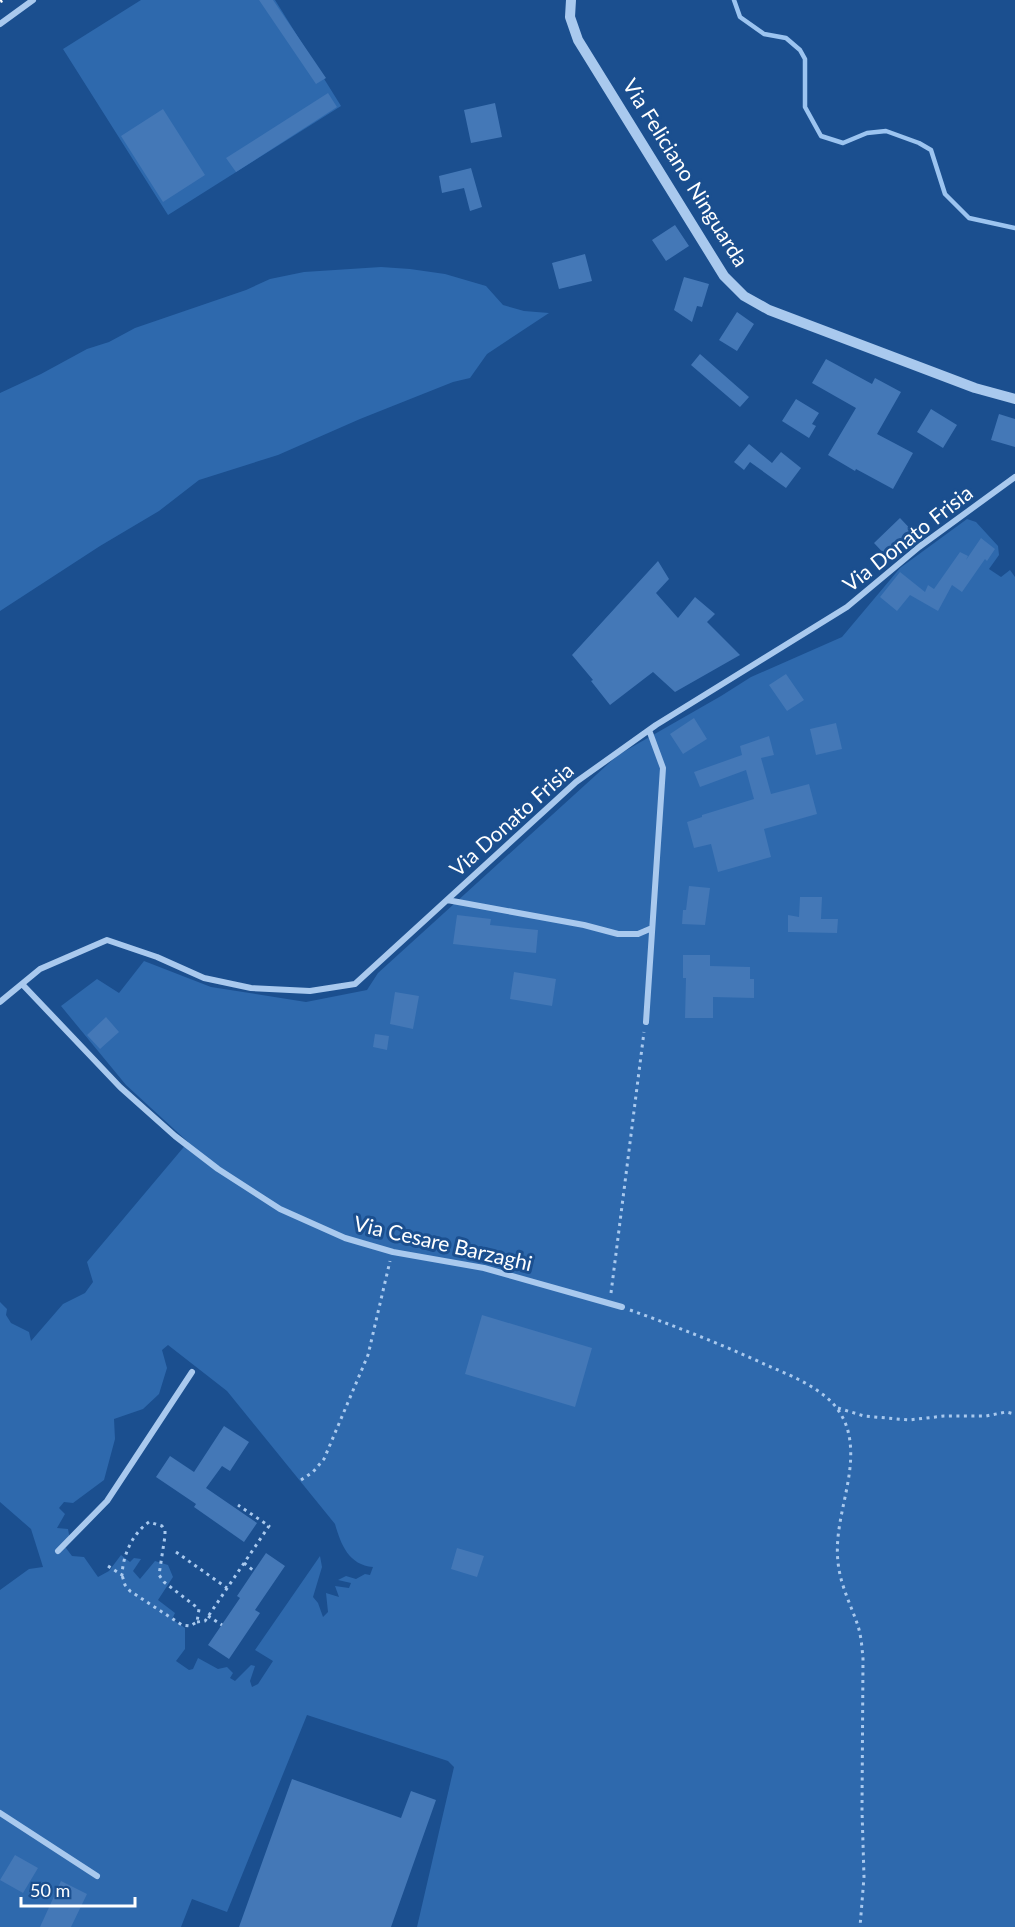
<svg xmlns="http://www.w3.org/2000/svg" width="1015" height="1927" font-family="Lato,sans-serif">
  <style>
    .green { fill: #2e69ad; fill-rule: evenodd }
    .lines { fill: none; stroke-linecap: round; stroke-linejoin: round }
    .stream { stroke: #9cc4f0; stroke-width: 4.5 }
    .building { fill: #4478b7 }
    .path { stroke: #a9c9ee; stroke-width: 3; stroke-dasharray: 3 4.5; stroke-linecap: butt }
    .minor { stroke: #a9c9ee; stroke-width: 6 }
    .tertiary { stroke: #a9c9ee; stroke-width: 10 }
    .rail { stroke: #fff; stroke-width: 4.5; stroke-dasharray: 10 4.5; stroke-linecap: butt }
    .labels { text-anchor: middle; stroke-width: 6; stroke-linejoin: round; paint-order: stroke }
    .street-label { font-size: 21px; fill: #fff; stroke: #1b4f8f }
  </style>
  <rect width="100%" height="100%" fill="#1b4f8f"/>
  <path class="green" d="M141,0H275L341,106L168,215L63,49Z
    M381,267L410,269L445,274L486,286L503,305L524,311L549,313L487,354L470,378L453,382L360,419L278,455L199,480L159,511L100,546L0,611V393L41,374L87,349L109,342L135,328L246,290L270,279L304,272Z
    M967,519L976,522L998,546L999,555L989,569L1001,577L1010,570L1015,577V1927H417L454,1767L448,1761L307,1715L227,1912L192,1899L181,1927H0V1590L29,1569L43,1567L31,1529L0,1502V1302L7,1309L6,1315L11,1323L29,1332L31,1341L63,1304L85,1293L93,1282L87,1262L188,1142L126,1085L61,1006L97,979L119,993L144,961L211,987L306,1002L367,990L378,973L618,755L721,696L751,677L842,637L900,568ZM168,1345L227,1391L335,1524C341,1545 349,1565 373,1567L370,1575L365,1574L356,1579L346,1576L338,1580L351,1583L349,1588L335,1586L339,1597L326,1593L328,1612L323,1617L318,1603L313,1597L322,1567L320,1556L255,1650L273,1661L258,1684L252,1687L250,1681L255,1666L251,1665L235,1681L230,1678L233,1673L227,1667L218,1669L198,1658L193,1669L189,1670L176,1661L185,1649V1628L172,1619L175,1613L158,1600L173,1577L168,1565L155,1561L140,1579L133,1571L141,1559L134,1558L130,1562L121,1555L109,1571L98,1577L84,1557L72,1556L63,1544L70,1540L68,1529L57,1528L65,1514L59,1508L64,1502L73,1503L104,1480L115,1439L114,1419L143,1409L159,1394L167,1368L162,1350Z"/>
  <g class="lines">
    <path class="stream" d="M734,0L740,17L764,34L786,38L800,50L805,59V107L821,136L843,143L867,133L886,131L919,143L931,150L945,194L969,218L1015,228"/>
  </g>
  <path class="building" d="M259,0H273L326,78L316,84Z
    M328,93L337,107L236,172L226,158Z
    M495,103L502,137L471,143L464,110Z
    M163,109L205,175L163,202L121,136Z
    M471,168L482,207L470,211L464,188L442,193L439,176Z
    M675,225L689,246L666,261L652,240Z
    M585,254L592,281L559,289L552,263Z
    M684,277L709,284L702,307L697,306L692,322L674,310Z
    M737,312L754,324L737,351L719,340Z
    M700,354L749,397L740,407L691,365Z
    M826,359L872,384L875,378L901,392L877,434L913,453L893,489L856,469L855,471L828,455L856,408L812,383Z
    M796,399L819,413L812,424L816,426L809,438L782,421Z
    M931,409L957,425L943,448L917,432Z
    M999,414L1015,419V447L991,440Z
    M749,444L772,463L781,452L801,468L786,488L750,462L744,470L734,462Z
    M900,518L916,535L890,560L874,543Z
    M981,538L995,549L987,561L985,559L962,592L952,585L938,611L910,595L897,611L880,597L900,572L925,592L928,585L934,589L960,552L968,556L966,560Z
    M658,561L669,579L656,593L678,618L695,597L715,614L707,622L740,655L675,692L653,672L610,705L591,681L593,680L572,655Z
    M786,674L804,700L787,711L769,685Z
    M694,718L707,739L683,754L670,734Z
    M836,723L842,749L816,755L810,729Z
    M769,736L774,755L761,758L771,794L809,784L817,814L764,829L771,857L718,872L711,844L694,848L687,822L702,817V815L754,799L746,770L700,787L694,772L742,755L740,746Z
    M689,886L710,888L705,925L682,924L683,910H686Z
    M800,897H822L821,919H838L837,933L788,932V915L799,917Z
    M457,915L491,919L490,925L538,930L536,953L453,944Z
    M683,955H710V966L750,967V979H754V998L713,997V1018H685L686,978H683Z
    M514,972L556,979L552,1006L510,999Z
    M395,992L419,996L413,1029L390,1024Z
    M106,1017L119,1032L100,1049L87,1035Z
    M375,1034L389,1036L387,1050L373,1047Z
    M482,1315L592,1348L575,1407L465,1374Z
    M224,1426L249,1442L230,1471L222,1466L206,1488L257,1523L244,1542L194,1507L196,1504L156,1477L170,1456L194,1472Z
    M457,1548L484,1556L477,1577L451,1569Z
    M266,1553L285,1566L255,1610L260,1613L229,1659L208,1645L240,1598L237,1596Z
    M292,1779L401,1818L411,1791L436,1800L391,1927H239Z
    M15,1855L38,1868L23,1893L0,1880Z
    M61,1881L87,1894L71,1927H40Z"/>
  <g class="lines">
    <path class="path" d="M611,1293L644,1032
      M630,1310C675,1326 718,1343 762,1363C782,1372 804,1380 822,1394C834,1402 844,1416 848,1431C859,1474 833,1518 838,1562C840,1584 850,1603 857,1623C861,1634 862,1647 863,1659L862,1810L864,1877L860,1927
      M838,1408L864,1416L909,1420L944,1416H986L1006,1412L1015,1414
      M301,1480L313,1472L324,1459L368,1355L390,1261
      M176,1552L227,1588
      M244,1563L254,1571
      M108,1566L122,1575C123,1555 132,1534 149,1522L162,1526L165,1531V1536L159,1575L164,1582L199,1609L197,1622L190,1626L182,1625L130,1591L125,1585L122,1575
      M208,1616L222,1625
      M197,1622L205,1621L269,1526L238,1505"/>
    <path class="minor" d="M0,24L33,0
      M447,900L584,925L618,934H638L652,928
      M22,984L120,1087L175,1136L218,1169L280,1209L345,1238L393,1252L484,1268L622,1307
      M0,1002L40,969L107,940L157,957L204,978L251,988L310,991L355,984L576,782L656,725L847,607L919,547L1015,477
      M646,1022L663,768L649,730
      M58,1551L107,1501L192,1372
      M0,1813L97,1876"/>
    <path class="tertiary" d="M571,0L570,17L578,40L724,276L744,296L769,310L975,388L1015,399"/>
    <path class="rail" d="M0,1L2,0"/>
  </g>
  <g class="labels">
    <g class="street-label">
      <text transform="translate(685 173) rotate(58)" y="7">Via Feliciano Ninguarda</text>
      <text transform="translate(908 539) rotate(-38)" y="7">Via Donato Frisia</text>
      <text transform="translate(512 820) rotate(-42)" y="7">Via Donato Frisia</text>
      <text transform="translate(443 1244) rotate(13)" y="7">Via Cesare Barzaghi</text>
    </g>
  </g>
  <path d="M21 1897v9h114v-9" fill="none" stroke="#ffffff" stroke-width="3"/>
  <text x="30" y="1897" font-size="18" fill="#ffffff" stroke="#1b4f8f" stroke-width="4.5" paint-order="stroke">50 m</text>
</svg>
